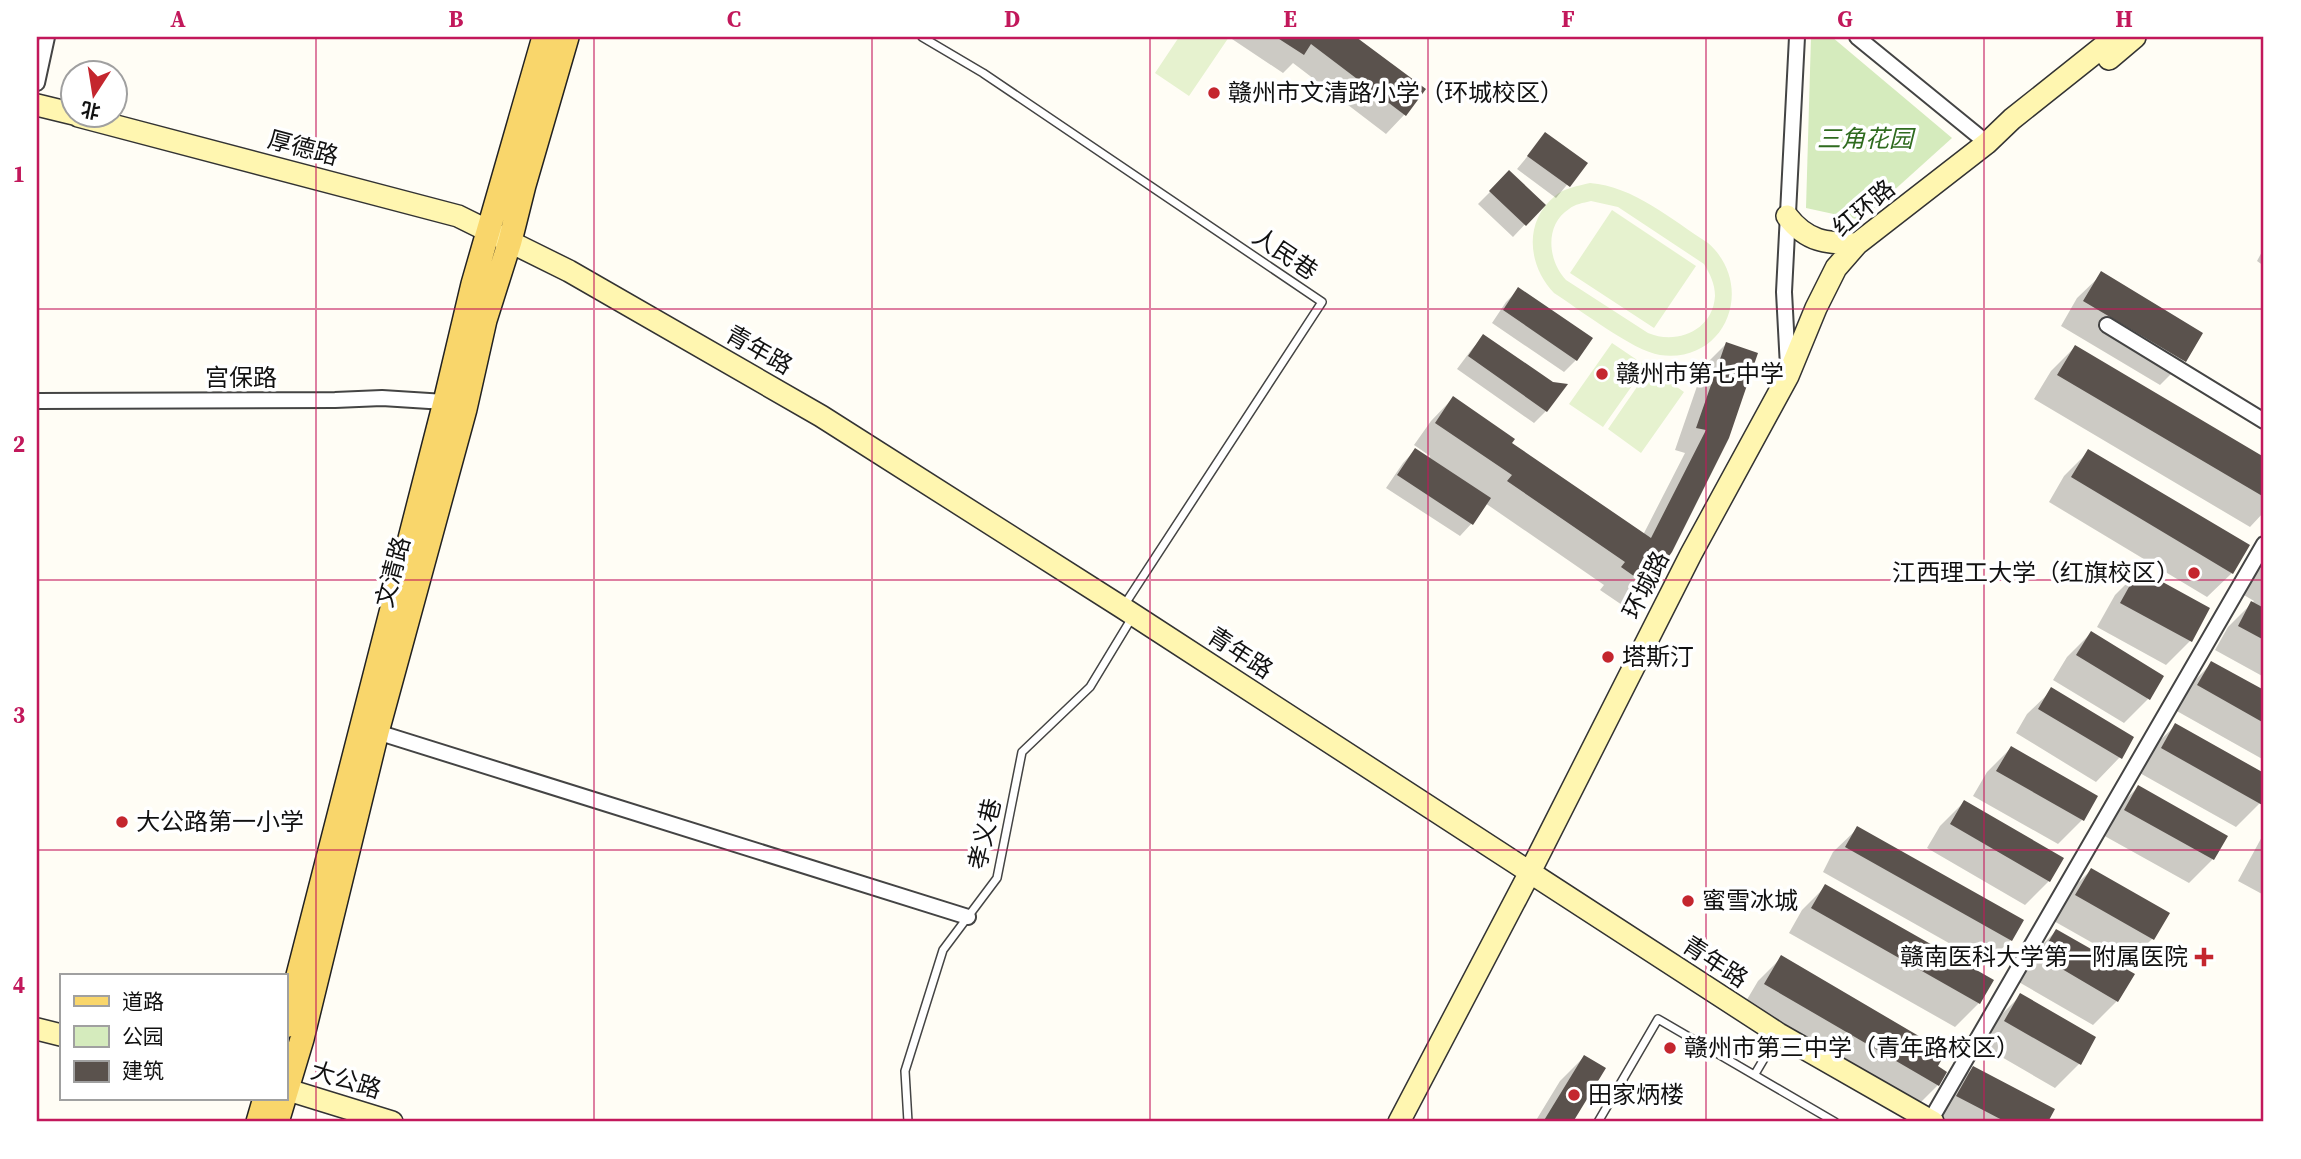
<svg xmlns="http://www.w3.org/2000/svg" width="2301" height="1159" font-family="'Source Serif 4','Noto Sans SC',serif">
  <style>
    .green { fill: #d5ebbd }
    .pitch { fill: #e6f2cf; fill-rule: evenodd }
    .shadow { fill: #0003 }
    .building { fill: #5a524d }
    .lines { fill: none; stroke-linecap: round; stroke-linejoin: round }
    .lane-casing { stroke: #444; stroke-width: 10 }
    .street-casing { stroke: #444; stroke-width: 18 }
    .secondary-casing { stroke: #333; stroke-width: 24 }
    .primary-casing { stroke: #222; stroke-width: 26 }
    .lane { stroke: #fff; stroke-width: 7 }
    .street { stroke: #fff; stroke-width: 14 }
    .secondary { stroke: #fff6b0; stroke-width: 21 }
    .primary { stroke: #f9d66b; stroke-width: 23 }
    .grid { fill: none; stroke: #c2185b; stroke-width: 2; stroke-opacity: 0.55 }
    .poi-dot { fill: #c4262e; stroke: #fff; stroke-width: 2.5 }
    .labels { text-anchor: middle; stroke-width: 7; stroke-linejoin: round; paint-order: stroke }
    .poi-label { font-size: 24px; fill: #111; stroke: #fff; text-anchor: start }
    .park-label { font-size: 24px; font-style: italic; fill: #2f6b1f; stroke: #fff }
    .street-label { font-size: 24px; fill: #111; stroke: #fff }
    .neatline { fill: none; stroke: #c2185b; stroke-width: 2.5 }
    .grid-label { font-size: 23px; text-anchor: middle; font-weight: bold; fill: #c2185b }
  </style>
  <rect width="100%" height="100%" fill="#fffdf5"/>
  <path class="green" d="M1811,37H1832L1952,138L1861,220L1806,208Z"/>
  <path class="pitch" d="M1179,37H1229L1189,96L1155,73Z
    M1590,183C1633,186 1672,220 1708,243C1756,285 1727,364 1660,355C1633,351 1579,309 1554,293C1528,266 1523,222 1555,196C1564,188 1578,186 1590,183ZM1591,201L1618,207L1704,264C1710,274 1715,284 1715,296C1713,331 1676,345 1648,333L1566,280C1548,261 1544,225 1569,209C1575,204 1583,203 1591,201Z
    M1612,210L1696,266L1654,328L1570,273Z
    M1612,343L1646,366L1603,427L1569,404Z
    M1650,368L1684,392L1641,453L1608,429Z"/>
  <path class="shadow" d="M1229,37H1353L1423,90L1404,115L1386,134L1293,63L1283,73Z
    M1546,134L1585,163L1556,198L1517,169Z
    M1497,185L1543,205L1513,237L1478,204Z
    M2264,248V266L2257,261Z
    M2102,274L2184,361L2160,385L2061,326L2077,298Z
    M1518,290L1590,339L1576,360L1564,372L1492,323L1506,302Z
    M1484,336L1546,411L1534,423L1457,369L1472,349Z
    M1726,344L1756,354L1647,585L1625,607L1600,590L1604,585L1485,503L1472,523L1460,536L1386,488L1403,463L1415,450L1428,459L1430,456L1414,445L1431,421L1453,398L1509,444L1643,535L1685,453L1675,450L1704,366Z
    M2075,347L2264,459V512L2250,527L2034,399L2051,371Z
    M2088,452L2232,573L2207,597L2049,502L2064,476Z
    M2264,565V677L2215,650L2228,627L2254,601L2244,595L2257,572Z
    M2139,571L2208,609L2190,641L2166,665L2097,627L2115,595Z
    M2091,633L2148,699L2124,723L2053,680L2067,657Z
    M2212,663L2264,692V760L2175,710L2188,687Z
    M2052,690L2120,757L2096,782L2016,733L2027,714Z
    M2176,725L2264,775V796L2260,803L2236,827L2138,772L2151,749Z
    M2011,748L2082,820L2058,844L1973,796L1987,772Z
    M2138,787L2213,859L2189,883L2101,834L2114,811Z
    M1964,802L2049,881L2025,905L1927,848L1940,826Z
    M1858,828L2011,940L1986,964L1823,872L1833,852Z
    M2264,833V893L2262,894L2238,881Z
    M2091,870L2167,914L2152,939L2128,963L2052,920L2067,894Z
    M1826,886L1979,1003L1955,1027L1789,933L1802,910Z
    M2056,931L2117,1001L2093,1025L2017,981L2032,955Z
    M1782,957L1945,1073L1938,1085L1914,1109L1742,1008L1758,981Z
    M2020,996L2094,1038L2079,1064L2055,1088L1981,1045L1996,1020Z
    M1584,1057L1603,1069L1571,1122H1535L1560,1081Z
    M1973,1068L2053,1110L2046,1122H1936L1949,1092Z"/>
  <path class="building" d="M1276,37H1356L1426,89L1406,116L1311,44L1304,55Z
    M1545,132L1588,163L1570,187L1527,156Z
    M1509,170L1546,205L1526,226L1489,191Z
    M2101,271L2203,333L2186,362L2083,301Z
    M1518,287L1593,338L1577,361L1503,310Z
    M1483,334L1553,382L1568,384L1547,412L1468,356Z
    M1726,342L1758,353L1729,438L1672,552L1648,586L1621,567L1625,562L1507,481L1512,475L1435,423L1453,396L1515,439L1512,443L1651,538L1706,430L1696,428Z
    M2075,345L2264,457V497L2057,375Z
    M1415,448L1491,498L1473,525L1397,475Z
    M2088,449L2250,545L2233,574L2071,477Z
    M2139,569L2210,608L2192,642L2120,603Z
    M2251,601L2264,608V640L2238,626Z
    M2091,631L2164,676L2150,700L2076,655Z
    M2211,661L2264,690V723L2197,685Z
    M2051,687L2134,737L2122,759L2038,709Z
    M2175,723L2264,773V806L2161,748Z
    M2011,746L2098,796L2084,821L1996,771Z
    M2138,785L2228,836L2214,860L2124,810Z
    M1964,800L2064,858L2050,882L1950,824Z
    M1857,826L2024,920L2012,941L1845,847Z
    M2091,868L2170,913L2154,940L2075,895Z
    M1825,884L1994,980L1980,1004L1811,908Z
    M2056,929L2135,974L2118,1002L2040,956Z
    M1781,955L1946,1052L1938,1066L1947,1072L1939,1086L1764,984Z
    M2020,993L2096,1037L2081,1065L2004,1021Z
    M1584,1055L1606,1068L1573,1122H1543Z
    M1973,1066L2055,1109L2048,1122H2006L1956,1096Z"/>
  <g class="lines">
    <defs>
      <path id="lane" d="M922,37L983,73L1322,302L1123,607
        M1755,1074L1778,1035
        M908,1122L905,1071L943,950L997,878L1022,752L1090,687L1133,616
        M1598,1122L1658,1019L1835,1122"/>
      <path id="street" d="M1857,37L1987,143
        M37,83L47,37
        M2107,325L2264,421
        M1788,367L1784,292L1797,37
        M37,401L335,400L382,398L445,402
        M377,732L968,917
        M1930,1121L2264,544"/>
      <path id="secondary" d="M2109,59L2135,37
        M37,105L74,114
        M78,116L458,216L569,271L821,416L1123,608L1779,1034L1933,1122
        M1787,216C1807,242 1826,243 1857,244
        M37,1029L61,1035
        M285,1089L392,1122
        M1399,1122L1529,874L1691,554L1788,376L1816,308L1836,268L1857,244L1987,143L2012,119L2115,37"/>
      <path id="primary" d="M285,1026L445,402L473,284L544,37
        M258,1122L265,1098
        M277,1122L302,1039L377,732L465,409L485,320L510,241L524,185L567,37"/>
    </defs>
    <use href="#lane" class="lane-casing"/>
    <use href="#street" class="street-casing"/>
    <use href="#secondary" class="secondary-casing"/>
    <use href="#primary" class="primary-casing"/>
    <use href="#lane" class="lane"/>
    <use href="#street" class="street"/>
    <use href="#secondary" class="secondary"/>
    <use href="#primary" class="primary"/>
  </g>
  <path class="grid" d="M316,37V1122M594,37V1122M872,37V1122M1150,37V1122M1428,37V1122M1706,37V1122M1984,37V1122M37,309H2264M37,580H2264M37,850H2264"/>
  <g class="poi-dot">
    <circle cx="1214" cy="93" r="7"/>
    <circle cx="1602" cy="374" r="7"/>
    <circle cx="2194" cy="573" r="7"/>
    <circle cx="1608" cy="657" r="7"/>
    <circle cx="122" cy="822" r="7"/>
    <circle cx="1688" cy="901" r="7"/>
    <path d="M2200.5 946.5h7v7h7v7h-7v7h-7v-7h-7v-7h7z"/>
    <circle cx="1670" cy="1048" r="7"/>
    <circle cx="1574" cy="1095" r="7"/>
  </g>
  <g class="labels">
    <g class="poi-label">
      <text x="1228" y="101">赣州市文清路小学（环城校区）</text>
      <text x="1616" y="382">赣州市第七中学</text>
      <text x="2180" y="581" text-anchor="end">江西理工大学（红旗校区）</text>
      <text x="1622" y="665">塔斯汀</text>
      <text x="136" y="830">大公路第一小学</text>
      <text x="1702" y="909">蜜雪冰城</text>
      <text x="2188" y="965" text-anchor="end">赣南医科大学第一附属医院</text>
      <text x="1684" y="1056">赣州市第三中学（青年路校区）</text>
      <text x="1588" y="1103">田家炳楼</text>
    </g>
    <g class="park-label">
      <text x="1865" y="147">三角花园</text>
    </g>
    <g class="street-label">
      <text transform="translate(303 148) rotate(15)" y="8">厚德路</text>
      <text transform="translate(1864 208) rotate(-40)" y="8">红环路</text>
      <text transform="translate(1285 254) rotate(34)" y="8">人民巷</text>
      <text transform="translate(759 350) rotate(30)" y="8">青年路</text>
      <text x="241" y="386">宫保路</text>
      <text transform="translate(393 572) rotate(-75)" y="8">文清路</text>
      <text transform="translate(1646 585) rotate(-63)" y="8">环城路</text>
      <text transform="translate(1240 653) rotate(33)" y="8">青年路</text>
      <text transform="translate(985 834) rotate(-77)" y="8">孝义巷</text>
      <text transform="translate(1715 962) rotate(33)" y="8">青年路</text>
      <text transform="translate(346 1080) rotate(17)" y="8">大公路</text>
    </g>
  </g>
  <rect width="2301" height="1159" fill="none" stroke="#ffffff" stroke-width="77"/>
  <rect x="60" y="974" width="228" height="126" fill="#ffffff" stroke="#a0a0a0" stroke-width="2"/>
  <rect x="74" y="996" width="35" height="10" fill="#f9d66b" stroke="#a0a0a0" stroke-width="2"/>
  <text x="122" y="1009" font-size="21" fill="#111111">道路</text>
  <rect x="74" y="1026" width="35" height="21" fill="#d5ebbd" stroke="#a0a0a0" stroke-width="2"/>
  <text x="122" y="1044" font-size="21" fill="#111111">公园</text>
  <rect x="74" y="1061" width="35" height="21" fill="#5a524d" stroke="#a0a0a0" stroke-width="2"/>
  <text x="122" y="1078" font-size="21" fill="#111111">建筑</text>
  <g transform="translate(94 94) rotate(192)"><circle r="33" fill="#ffffff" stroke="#a0a0a0" stroke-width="2"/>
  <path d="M0-5L12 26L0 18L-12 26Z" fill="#c4262e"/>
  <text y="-10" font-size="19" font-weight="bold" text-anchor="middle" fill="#111111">北</text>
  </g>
  <rect x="38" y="38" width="2224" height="1082" class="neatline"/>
  <g class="grid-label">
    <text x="178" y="27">A</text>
    <text x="456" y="27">B</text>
    <text x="734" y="27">C</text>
    <text x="1012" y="27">D</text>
    <text x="1290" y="27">E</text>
    <text x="1568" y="27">F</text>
    <text x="1845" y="27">G</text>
    <text x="2124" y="27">H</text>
    <text x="19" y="182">1</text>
    <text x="19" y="452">2</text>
    <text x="19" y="723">3</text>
    <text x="19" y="993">4</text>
  </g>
</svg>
